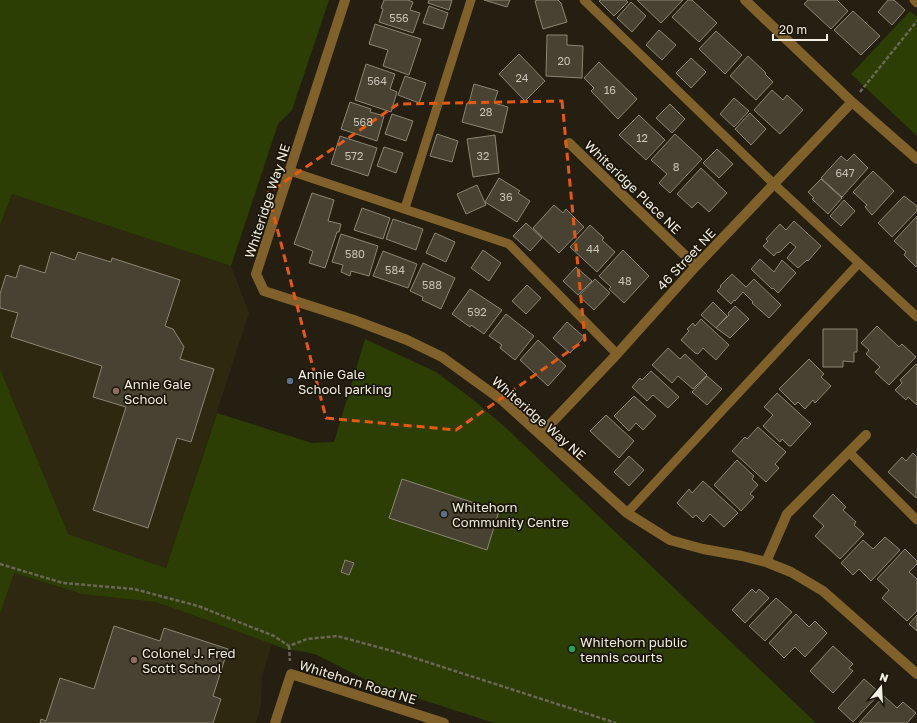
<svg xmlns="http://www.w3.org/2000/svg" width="917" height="723" font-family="'Golos Text',sans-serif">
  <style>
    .built { fill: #2f2811 }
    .green { fill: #2c3e03 }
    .building { fill: #474231; stroke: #8c8673 }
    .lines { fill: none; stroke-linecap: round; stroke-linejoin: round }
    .path { stroke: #6a6658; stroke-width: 2.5; stroke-dasharray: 4 2; stroke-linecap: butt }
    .service { stroke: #806129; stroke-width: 9 }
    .minor { stroke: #806129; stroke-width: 10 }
    .marked { fill: none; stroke: #e8590c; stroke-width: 3; stroke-dasharray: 8 5; stroke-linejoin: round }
    .service-dot { fill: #5c6f8a; stroke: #1b1607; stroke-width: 1.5 }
    .education-dot { fill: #8d6e63; stroke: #1b1607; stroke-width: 1.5 }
    .leisure-dot { fill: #2e9e5b; stroke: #1b1607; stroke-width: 1.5 }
    .labels { text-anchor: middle; stroke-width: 3.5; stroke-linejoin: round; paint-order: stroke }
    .number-label { font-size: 11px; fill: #c6c3b7 }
    .street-label { font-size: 13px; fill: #f1eee4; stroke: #1b1607 }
    .poi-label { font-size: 13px; fill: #f1eee4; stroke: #1b1607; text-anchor: start }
  </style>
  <rect width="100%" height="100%" fill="#241f10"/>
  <path class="built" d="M12,194L231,266L249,313L166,568L68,534L0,369V225Z
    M13,573L82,594L155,602L187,613L272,644L262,676L261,705L256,723H0V614Z"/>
  <path class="green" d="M0,0H329L292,110L278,124L231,266L12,194L0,225Z
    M910,11L917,17V136L851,74Z
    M365,339L436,372L471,398L504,426L816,723H494L374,684L317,655L306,652L285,649L187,613L155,602L82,594L14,573L0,614V369L68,534L166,568L217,413L312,443L334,442Z"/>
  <path class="building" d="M384,0H408L413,2L410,10L420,13L413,33L379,22L383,9L381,8Z
    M429,0H452L449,10L428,3Z
    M484,0H510L507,7Z
    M538,0H558L561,3L567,22L543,29L535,1Z
    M601,0H626L628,2L614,16L599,1Z
    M637,0H683L661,23Z
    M688,0H692L717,23L699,42L672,17Z
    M808,0H837L848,11L831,29L804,4Z
    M888,0H894L905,10L892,25L878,12Z
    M631,2L646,16L632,32L617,18Z
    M429,6L448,13L443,29L423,23Z
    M853,11L880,36L861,55L834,30Z
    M375,24L421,39L409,75L383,66L388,50L369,44Z
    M659,30L676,45L662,60L646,45Z
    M716,31L742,55L725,74L699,49Z
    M547,35H567V45L583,46L582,78L546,76Z
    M519,54L545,81L525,101L499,74Z
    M748,56L766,73L765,74L773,82L756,100L730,76Z
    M691,58L706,72L691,88L676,73Z
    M599,62L637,99L618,119L591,91L594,88L584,78Z
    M366,64L395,74L390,89L397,92L391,112L355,100Z
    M405,76L426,83L419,103L398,95Z
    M474,84L498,91L494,103L508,107L502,133L462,122L467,103H469Z
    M772,90L783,100L787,95L803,110L780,134L754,110Z
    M734,98L749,111L734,127L720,114Z
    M350,102L371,109L370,112L384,116L377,141L341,129Z
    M670,104L685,119L672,133L656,118Z
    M750,113L766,129L751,145L735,129Z
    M392,114L413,121L406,141L385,134Z
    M639,115L665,140L646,160L619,135Z
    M437,134L458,141L452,162L430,156Z
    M675,134L702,159L670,193L659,183L667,174L651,160Z
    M495,135L499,173L473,177L467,139Z
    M340,136L377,148L368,176L331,164Z
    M384,147L403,153L396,173L377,166Z
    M717,149L733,164L719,178L703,163Z
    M854,154L868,168L842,197L821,178L841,156L847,161Z
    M701,168L727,193L709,212L698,202L692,208L677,194Z
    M873,171L894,191L872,215L865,207L867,205L853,192Z
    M499,178L520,191L518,193L530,201L517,222L485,202Z
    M821,179L842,198L828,214L812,199L814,198L808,192Z
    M477,185L486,205L466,214L457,194Z
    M312,193L334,200L328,221L341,224L339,232H337L325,268L309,263L313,251L294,244Z
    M904,196L917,206V211L892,237L878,223Z
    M844,200L855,211L841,226L830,216Z
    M554,205L563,213L566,209L584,227L559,253L533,228Z
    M362,208L390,218L383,239L354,230Z
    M917,216V266L916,267L904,255L906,252L894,241Z
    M393,219L423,229L416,250L386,239Z
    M794,221L821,246L808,261L807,260L798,268L787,258L796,247L790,242L780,252L776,253L774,256L763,246L768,241L766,239L780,224L786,230Z
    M526,223L542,238L530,251L513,236Z
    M590,225L604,238L602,240L615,252L597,272L570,247Z
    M435,233L455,242L446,262L426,253Z
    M341,234L378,246L369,276L351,271L350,276L341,272L343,265L332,262Z
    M483,250L501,263L489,281L471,268Z
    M623,250L649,276L624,303L609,289L611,287L599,276Z
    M383,251L417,264L408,288L373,276Z
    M51,252L75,260L78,252L111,262L112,258L180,280L165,326L173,329L184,347L180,359L214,369L191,442L177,438L148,528L93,510L126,407L93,397L102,366L11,337L18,313L0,308V294L6,275L16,278L20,265L45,273Z
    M760,259L774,272L782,260L796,273L778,293L773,288L772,289L751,269Z
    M423,263L455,278L441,309L422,300L423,297L410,291Z
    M576,267L592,281L578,295L563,281Z
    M732,274L746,287L754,279L781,305L769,318L752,303L753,302L743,292L735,301L734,300L731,304L717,291L721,287L720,286Z
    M595,279L610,293L594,310L579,296Z
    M527,285L541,298L526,314L512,301Z
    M470,289L502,310L484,334L471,325L470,327L452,314Z
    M713,302L727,316L716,328L701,315Z
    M735,306L749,319L730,338L716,328L729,315L728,313Z
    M506,314L534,336L515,360L500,348L502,345L489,336Z
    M701,319L729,345L716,360L703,348L698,354L695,353L681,340L689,331L687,329L693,323L695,326Z
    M567,322L584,337L570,353L553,338Z
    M877,326L899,347L902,344L916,357L889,385L875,372L880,367L866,354L869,350L861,343Z
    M823,329H857V352H854V362L843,361V367H823Z
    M538,340L566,366L548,386L520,360Z
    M668,348L680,359L685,354L707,375L693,389L678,376L672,383L652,365Z
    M809,359L824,374L821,377L831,386L815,403L813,400L805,409L798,402L795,405L779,389Z
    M916,364L917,365V405L908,397L906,400L895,390L902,383L900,380Z
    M651,371L679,397L668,408L653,395L647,401L632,387L640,378L642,380Z
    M707,376L722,389L707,405L692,392Z
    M777,393L811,424L791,446H789L782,439L780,442L763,426L773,415L764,407Z
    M634,396L656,416L643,430L636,423L629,431L614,416Z
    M606,415L634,441L619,458L590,431Z
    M758,427L786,452L775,464L779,468L766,482L732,451L745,437L747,439Z
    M913,453L917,457L916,498L888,472L902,457L906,461Z
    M629,456L644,470L629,486L614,472Z
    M737,460L754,476L752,479L758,485L750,494L754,497L741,511L714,485Z
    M402,479L499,511L487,550L389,518Z
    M703,481L738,513L724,527L710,514L703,522L696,515L693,518L677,503L689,489L692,493Z
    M833,494L846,507L843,510L856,522L854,525L864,534L840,559L815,536L824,526L813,516Z
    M885,537L900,550L871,581L859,569L853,575L841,563L863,540L873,549Z
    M905,549L917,561V564L909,572L917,579V611L907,621L882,598L889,590L877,579Z
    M345,560L354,563L349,575L341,572Z
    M752,589L756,593L759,589L769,598L745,623L732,610Z
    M776,598L792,612L765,641L749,626Z
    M796,614L809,627L815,621L827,633L805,657L795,647L784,658L769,643Z
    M917,615V631L909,624Z
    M114,626L160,641L164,628L228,649L213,696L221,699L213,723H40L41,719L46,721L60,678L94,689Z
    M833,646L853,664L849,668L853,671L833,693L810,671Z
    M864,679L880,693L853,722L838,708Z
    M884,696L897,708L903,702L916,713L907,723H859Z"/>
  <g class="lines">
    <path class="path" d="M860,92L917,21
      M0,564L63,583L134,589L198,606L274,636L289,646L307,639L337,636L396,652L616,723
      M289,646L290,661"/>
    <path class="service" d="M584,0L775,185L917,317
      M914,0L917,3
      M290,171L509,244L617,354
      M405,208L471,0
      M849,452L917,520
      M627,513L859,263"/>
    <path class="minor" d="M345,0L256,274L264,291L354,320L407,340L442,357L503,401L627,513L670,540L703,549L742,556L766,562L791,572L823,591L917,674
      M745,0L852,102L917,159
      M569,143L696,266
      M541,434L617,354L696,266L852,102
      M766,562L787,514L866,435
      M275,723L291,674L444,723"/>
  </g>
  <path class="marked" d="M562,101L585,340L456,430L326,418L268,193L398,104Z"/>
  <g class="service-dot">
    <circle cx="290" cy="381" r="4"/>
    <circle cx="444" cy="514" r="4"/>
  </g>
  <g class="education-dot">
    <circle cx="116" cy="391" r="4"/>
    <circle cx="134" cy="660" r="4"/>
  </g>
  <circle class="leisure-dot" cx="572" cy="649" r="4"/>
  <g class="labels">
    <g class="number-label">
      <text x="399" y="22">556</text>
      <text x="564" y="65">20</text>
      <text x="522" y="82">24</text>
      <text x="377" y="85">564</text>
      <text x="610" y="94">16</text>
      <text x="486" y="116">28</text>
      <text x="363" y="126">568</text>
      <text x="642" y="142">12</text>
      <text x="354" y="160">572</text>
      <text x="483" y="160">32</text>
      <text x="676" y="171">8</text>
      <text x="845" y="177">647</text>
      <text x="506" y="201">36</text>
      <text x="593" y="253">44</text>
      <text x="355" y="258">580</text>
      <text x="395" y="274">584</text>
      <text x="625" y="285">48</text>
      <text x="432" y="289">588</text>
      <text x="477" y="316">592</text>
    </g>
    <g class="street-label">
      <text transform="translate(633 187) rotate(44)" y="5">Whiteridge Place NE</text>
      <text transform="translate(267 201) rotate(-72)" y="5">Whiteridge Way NE</text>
      <text transform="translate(686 259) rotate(-47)" y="5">46 Street NE</text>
      <text transform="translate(539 418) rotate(41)" y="5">Whiteridge Way NE</text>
      <text transform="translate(358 682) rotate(17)" y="5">Whitehorn Road NE</text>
    </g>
    <g class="poi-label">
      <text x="298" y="379">Annie Gale<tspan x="298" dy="15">School parking</tspan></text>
      <text x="124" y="389">Annie Gale<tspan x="124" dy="15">School</tspan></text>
      <text x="452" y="512">Whitehorn<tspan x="452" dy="15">Community Centre</tspan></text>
      <text x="580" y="647">Whitehorn public<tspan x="580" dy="15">tennis courts</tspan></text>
      <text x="142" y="658">Colonel J. Fred<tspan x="142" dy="15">Scott School</tspan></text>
    </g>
  </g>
  <g transform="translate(881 687) rotate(18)" stroke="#1b1607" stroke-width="3" paint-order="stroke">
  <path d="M0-3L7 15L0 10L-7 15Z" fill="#f1eee4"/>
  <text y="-6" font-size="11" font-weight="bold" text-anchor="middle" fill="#f1eee4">N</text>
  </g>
  <path d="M773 34v6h54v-6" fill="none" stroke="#f1eee4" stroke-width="2"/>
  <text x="779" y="34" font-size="12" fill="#f1eee4" stroke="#1b1607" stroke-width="3" paint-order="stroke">20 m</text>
</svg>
